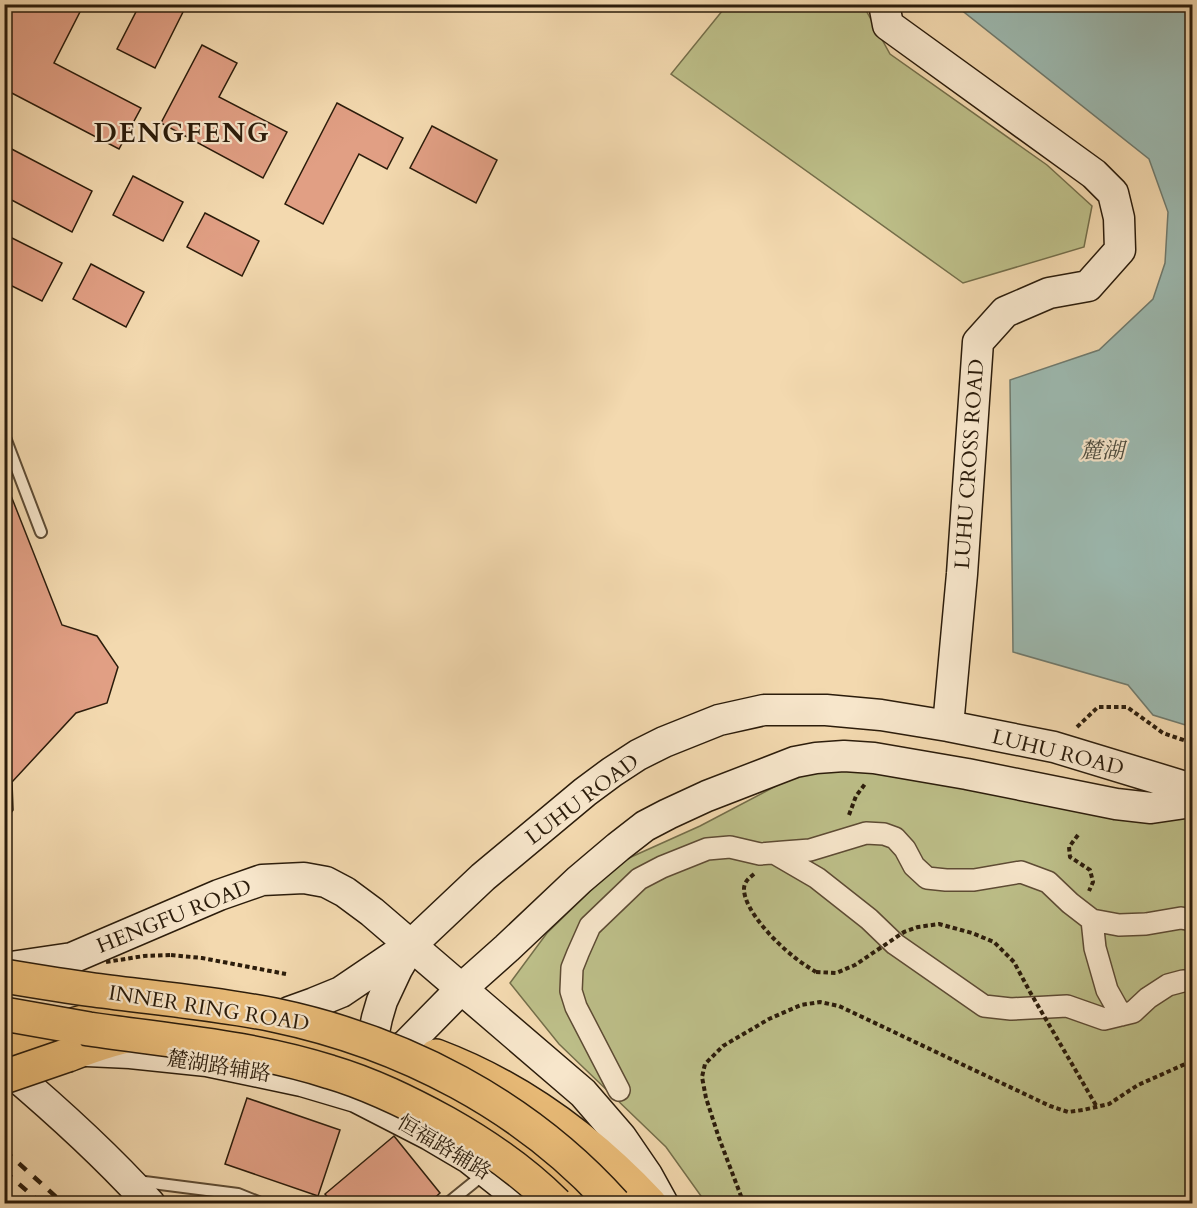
<svg xmlns="http://www.w3.org/2000/svg" width="1197" height="1208" font-family="Cardo,'Noto Serif SC',serif">
  <style>
    .green { fill: #bdbf89; stroke: #746e4a; stroke-width: 1.5 }
    .water { fill: #9cb9b0; stroke: #6f7a6e; stroke-width: 1.5 }
    .building { fill: #e19f84; stroke: #2b1c0b; stroke-width: 1.5 }
    .lines { fill: none; stroke-linecap: round; stroke-linejoin: round }
    .lane-casing { stroke: #5d4b34; stroke-width: 14 }
    .street-casing { stroke: #5d4b34; stroke-width: 24 }
    .secondary-casing { stroke: #2b1c0b; stroke-width: 33 }
    .primary-casing { stroke: #2b1c0b; stroke-width: 36 }
    .path { stroke: #2b1c0b; stroke-width: 4; stroke-dasharray: 4.5 3; stroke-linecap: butt }
    .lane { stroke: #f7e6cb; stroke-width: 10 }
    .street { stroke: #f7e6cb; stroke-width: 21 }
    .secondary { stroke: #f7e6cb; stroke-width: 30 }
    .primary { stroke: #eabc78; stroke-width: 33 }
    .rail { stroke: #2b1c0b; stroke-width: 4.5; stroke-dasharray: 10 10; stroke-linecap: butt }
    .primary-bridge-casing { stroke: #2b1c0b; stroke-width: 36; stroke-linecap: butt }
    .highway-bridge-casing { stroke: #2b1c0b; stroke-width: 36; stroke-linecap: butt }
    .path-bridge { stroke: #2b1c0b; stroke-width: 4; stroke-dasharray: 4.5 3; stroke-linecap: butt }
    .primary-bridge { stroke: #eabc78; stroke-width: 33 }
    .highway-bridge { stroke: #eabc78; stroke-width: 33 }
    .labels { text-anchor: middle; stroke-width: 4.5; stroke-linejoin: round; paint-order: stroke }
    .street-label { font-size: 21px; fill: #2b1c0b; stroke: #f7e6cb }
    .water-label { font-size: 22px; font-style: italic; fill: #4d4b3d; stroke: #f7e6cb }
    .district-label { font-size: 27px; font-weight: bold; letter-spacing: 1.5px; fill: #2b1c0b; stroke: #f7e6cb }
  </style>
  <rect width="100%" height="100%" fill="#f3d9af"/>
  <filter id="stains"><feTurbulence type="fractalNoise" baseFrequency=".00333" numOctaves="4"/><feColorMatrix values="0 0 0 0 .2 0 0 0 0 .09 0 0 0 0 .02 0 0 0 .5 -.17"/></filter>
  <radialGradient id="worn" r=".72"><stop offset=".6" stop-color="#630" stop-opacity="0"/><stop offset="1" stop-color="#630" stop-opacity=".3"/></radialGradient>
  <path class="green" d="M727,5H863L890,54L1047,165L1092,206L1084,247L963,283L671,74Z
    M915,756L1192,811V1203H706L666,1147L559,1044L510,983L547,933L620,862L700,826L793,777Z"/>
  <path class="water" d="M955,5H1192V727L1153,715L1128,685L1013,652L1010,380L1099,350L1153,299L1165,263L1168,212L1149,159Z"/>
  <path class="building" d="M10,4H84L54,63L141,108L119,149L4,89V15Z
    M140,4H187L155,68L117,49Z
    M202,45L237,63L219,97L287,132L263,178L161,123Z
    M337,103L403,138L387,169L359,154L323,224L285,204Z
    M432,126L497,160L476,203L410,168Z
    M4,145L92,191L72,232L4,196Z
    M133,176L183,202L163,241L113,215Z
    M205,213L259,241L242,276L187,247Z
    M4,234L62,263L42,301L4,282Z
    M91,264L144,292L126,327L73,299Z
    M4,478L62,625L97,636L118,667L107,703L76,713L12,782L13,810L4,823Z
    M247,1098L340,1130L318,1196L225,1164Z
    M394,1136L440,1193L428,1204H333L325,1194Z"/>
  <g class="lines">
    <defs>
      <path id="lane" d="M4,435L41,532
        M137,1181L238,1194L263,1204
        M447,1204L484,1174"/>
      <path id="street" d="M774,853L817,878L869,919L895,944L984,1006L1011,1009L1067,1006L1104,1019L1133,1012L1148,998L1168,985L1183,981H1192
        M1092,920L1095,948L1107,990L1121,1015
        M619,1090L576,1007L571,991L572,968L578,953L590,926L639,879L662,867L707,849L730,847L760,854L784,852L810,850L866,833L884,834L895,838L905,849L914,866L927,878L946,880H974L1021,872L1048,882L1070,903L1092,920L1119,925L1146,924L1181,918L1192,920"/>
      <path id="secondary" d="M884,4L888,25L1094,174L1113,193L1119,218L1120,250L1088,286L1049,293L1005,312L978,342L962,574L948,726
        M4,968L72,958L219,895L262,880L304,878L326,882L345,892L372,912L583,1093L621,1137L647,1175L663,1204
        M289,1012L314,1003L341,992L406,948
        M87,1051L130,1053L207,1061L302,1081L356,1097L430,1135L469,1158L527,1204
        M377,1065L407,1044L461,989L507,948L579,880L618,847L645,826L668,814L707,796L795,762L816,758L844,756L874,758L967,774L1116,804L1151,808L1192,802
        M4,1066C55,1109 105,1154 150,1204
        M374,1067V1032L377,1018L382,1001L397,969L411,945L483,877L585,792L612,772L638,755L664,742L719,720L764,710H826L881,715L948,726L1054,747L1192,789"/>
      <path id="primary" d="M4,1048C59,1026 115,1012 173,1005
        M68,1055C94,1045 120,1036 147,1032C174,1029 202,1029 229,1031C238,1031 247,1034 256,1036C277,1040 297,1044 318,1050C370,1065 423,1081 470,1110C513,1136 550,1168 586,1204
        M436,1056C518,1087 590,1140 650,1204"/>
    </defs>
    <use href="#lane" class="lane-casing"/>
    <use href="#street" class="street-casing"/>
    <use href="#secondary" class="secondary-casing"/>
    <use href="#primary" class="primary-casing"/>
    <path class="path" d="M1077,727L1098,707H1127L1163,733L1192,743
      M849,815L856,796L865,784
      M1078,835L1069,847L1070,857L1090,870L1093,882L1089,891
      M754,874C749,878 744,882 744,889C744,910 776,943 793,956C800,962 808,967 816,972
      M171,955L202,958L286,974
      M744,1204L719,1138L706,1098L702,1077L705,1064L723,1046L769,1019L801,1005L820,1002L839,1006L1050,1106L1068,1112L1083,1110L1109,1104L1138,1085L1192,1061"/>
    <use href="#lane" class="lane"/>
    <use href="#street" class="street"/>
    <use href="#secondary" class="secondary"/>
    <use href="#primary" class="primary"/>
    <path class="rail" d="M4,1150L64,1204
      M4,1171L42,1204"/>
    <defs>
      <path id="primary-bridge" d="M4,1077L68,1055"/>
      <path id="highway-bridge" d="M4,976C34,981 64,986 94,990C154,998 214,1003 274,1015C403,1042 525,1105 614,1204
        M4,1014C33,1019 61,1024 89,1029C170,1041 252,1047 330,1072C371,1084 409,1103 446,1123C485,1145 524,1172 556,1204"/>
    </defs>
    <use href="#primary-bridge" class="primary-bridge-casing"/>
    <use href="#highway-bridge" class="highway-bridge-casing"/>
    <path class="path-bridge" d="M106,962L144,956L171,955
      M816,972L836,973L855,965L904,932L918,927L939,924L972,933L994,942L1014,962L1030,992L1097,1107"/>
    <use href="#primary-bridge" class="primary-bridge"/>
    <use href="#highway-bridge" class="highway-bridge"/>
  </g>
  <g class="labels">
    <g class="street-label">
      <text transform="translate(969 464) rotate(-86)" y="7">LUHU CROSS ROAD</text>
      <text transform="translate(1058 752) rotate(14)" y="7">LUHU ROAD</text>
      <text transform="translate(582 799) rotate(-37)" y="7">LUHU ROAD</text>
      <text transform="translate(174 916) rotate(-22)" y="7">HENGFU ROAD</text>
      <text transform="translate(209 1008) rotate(9)" y="7">INNER RING ROAD</text>
      <text transform="translate(219 1066) rotate(9)" y="7">麓湖路辅路</text>
      <text transform="translate(444 1147) rotate(31)" y="7">恒福路辅路</text>
    </g>
    <g class="water-label">
      <text x="1102" y="458">麓湖</text>
    </g>
    <g class="district-label">
      <text x="182" y="142">DENGFENG</text>
    </g>
  </g>
  <rect width="1197" height="1208" fill="none" stroke="#f3d9af" stroke-width="24"/>
  <rect x="6" y="6" width="1185" height="1196" fill="none" stroke="#2b1c0b" stroke-width="3"/>
  <rect x="12" y="12" width="1173" height="1184" fill="none" stroke="#2b1c0b" stroke-width="1.5"/>
  <rect width="100%" height="100%" filter="url(#stains)"/>
  <rect width="100%" height="100%" fill="url(#worn)"/>
</svg>
